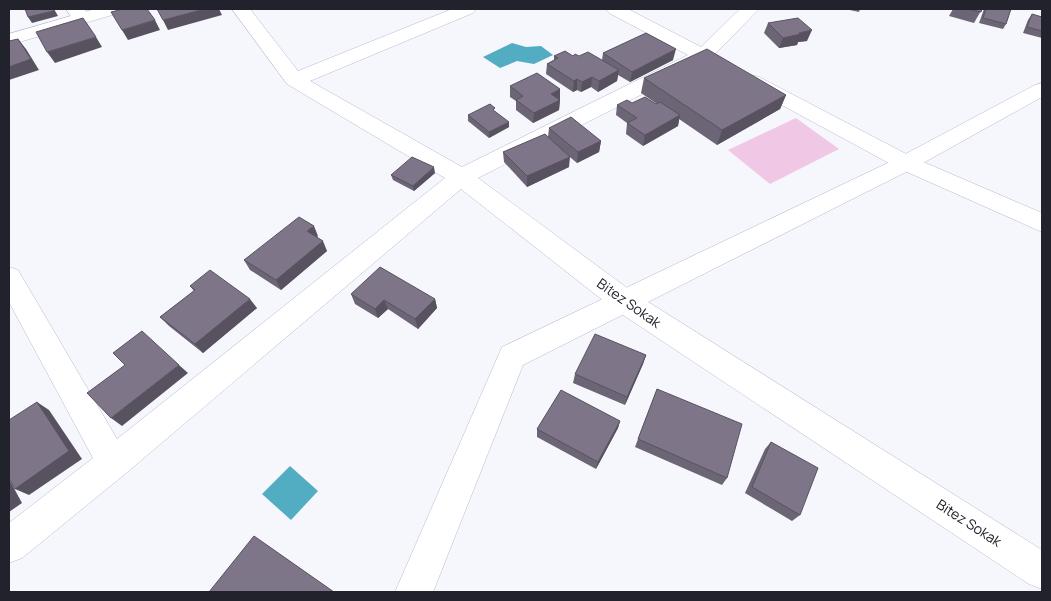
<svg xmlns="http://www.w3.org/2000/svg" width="1051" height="601" font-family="Manrope,sans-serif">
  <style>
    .green { fill: #f0c8e5 }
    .water { fill: #52acc2 }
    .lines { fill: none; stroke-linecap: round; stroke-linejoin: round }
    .minor-casing { stroke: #b5bad1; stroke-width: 1 }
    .tertiary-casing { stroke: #b5bad1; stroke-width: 1 }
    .minor { fill: #fff; fill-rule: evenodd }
    .tertiary { fill: #fff; fill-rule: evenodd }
    .wall { fill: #6c6576 }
    .shaded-wall { fill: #585260 }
    .building { fill: #7e7589; stroke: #585260 }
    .labels { text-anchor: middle; stroke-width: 4; stroke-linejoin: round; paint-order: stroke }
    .street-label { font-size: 14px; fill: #21222b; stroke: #fff }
  </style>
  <rect width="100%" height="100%" fill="#f6f7fc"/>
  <path class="green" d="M796,118L839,149L770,184L728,150Z"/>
  <path class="water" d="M512,43L526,47L541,46L553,55L534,64L517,61L500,68L483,57Z
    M290,466L318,491L291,520L262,494Z"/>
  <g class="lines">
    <defs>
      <path id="minor" d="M66,9H84L90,18L87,22L81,23L75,22Z
        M232,9H250L298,71L452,9H476L473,13L310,81L462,167L688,55L609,13L606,9H628L701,47L740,9H759L715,54L724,61L721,65L714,67L703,63L478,178L634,293L1042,550V589L1029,584L614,309L461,189L125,474L22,558L9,563V523L93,458L9,302V267L18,270L117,439L445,178L287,84Z
        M752,75L759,77L914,158L1042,213V232L898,168L745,85L742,81L745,77Z"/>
      <path id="tertiary" d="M95,9H122L119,13L9,45V34Z
        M1042,83V97L914,168L523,365L433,592H395L502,347L898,158L1035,85Z"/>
    </defs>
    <use href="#minor" class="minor-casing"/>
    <use href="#tertiary" class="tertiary-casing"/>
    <use href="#minor" class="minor"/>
    <use href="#tertiary" class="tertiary"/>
  </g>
  <path class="wall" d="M845,9H860L859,12Z
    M953,9H982L974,23L949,16Z
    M984,9H1011L1006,24L1003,29L979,23Z
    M1032,14L1042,17V38L1023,33L1028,20Z
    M768,23L807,41L798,42L797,45L779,48L764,33Z
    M603,53L673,60L630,82L618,75L617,81L598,92L591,87L581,92L577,90L573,92L546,74L547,64L554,60V56H573L602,60Z
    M644,78L786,95L780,109L717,145L679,119L678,126L643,146L626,134L627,123L616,115L617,105L632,103L657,104L641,93Z
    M510,86L560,99L559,110L533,123L516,110V101L510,97Z
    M495,111L509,127L489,138L468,121V115Z
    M549,128L601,141L599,152L577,163L565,153L569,167L527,187L504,162L503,152L548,137Z
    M435,173L414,191L393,180L391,175Z
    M318,236L317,237L327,251L281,290L250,270L244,260Z
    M190,286L257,308L203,353L169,326L160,317L194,291Z
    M351,294L435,299L437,308L418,329L388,309L378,318L355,304Z
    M646,355L643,364L625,405L573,383L575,374Z
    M657,389L727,478L722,485L635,447Z
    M620,421L618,428L596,469L537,437V429Z
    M771,442L800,515L792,521L745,493L765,449Z"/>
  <path class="shaded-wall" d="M53,9H54L58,16L32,23L28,17Z
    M205,9H219L222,15L168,30L163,20Z
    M155,20L160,30L128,40L122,30Z
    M812,30L807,41L798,42L797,45L779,48L783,38L799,33Z
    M96,37L102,47L55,63L47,52Z
    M18,39L26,49L39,70L9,80V67Z
    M676,49L673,60L630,82L632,72Z
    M619,70L617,81L598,92L599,81Z
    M592,77L591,87L581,92L582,82Z
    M577,79V90L573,92L574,81Z
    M560,89V99L555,102L560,100L559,110L533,123L534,113L551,94Z
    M786,95L780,109L717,145L722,130Z
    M680,115L678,126L643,146L645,135Z
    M509,122V127L489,138V132Z
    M601,141L599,152L577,163L578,152Z
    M570,157L569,167L527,187V176Z
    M434,167L435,173L414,191L413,186Z
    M314,226L318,236L312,242L307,231Z
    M323,241L327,251L281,290L276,280Z
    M250,299L257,308L203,353L195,344Z
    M435,299L437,308L418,329L415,319Z
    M384,300L388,309L378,318L375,309Z
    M646,355L643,364L625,405L627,397Z
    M179,365L188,373L122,426L111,418Z
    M37,402L49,410L82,459L29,495L15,489Z
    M620,421L618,428L596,469L598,462Z
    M9,479L22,503L9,512Z"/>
  <path class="building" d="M25,9H53L54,11L28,17Z
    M123,9H147L155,20L122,30L111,12Z
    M157,9H205L163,20Z
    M967,9H982L981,12Z
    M986,9H1011L1006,24L983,18Z
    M1032,14L1042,17V31L1027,27Z
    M83,18L96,37L47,52L36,32Z
    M798,18L812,30L799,33L801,34L783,38L768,23Z
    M646,33L676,49L632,72L603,53Z
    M18,39L31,59L9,67V41Z
    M707,49L786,95L722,130L644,78Z
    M565,51L573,56L575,54L579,56L588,52L619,70L599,81L592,77L582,82L577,79L574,81L547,64L558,58L554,56Z
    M537,73L560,89L551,94L560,100L534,113L516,100L523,96L510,86Z
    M645,97L656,104L660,102L680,115L645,135L627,123L637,118L617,105L627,100L632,103Z
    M490,104L495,108L493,110L509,122L489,132L468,115Z
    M571,117L601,141L578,152L549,128Z
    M545,134L570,157L527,176L503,152Z
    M412,157L434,167L413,186L391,175Z
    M299,217L314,226L307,231L323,241L276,280L244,260Z
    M380,267L435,299L415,319L384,300L375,309L351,294Z
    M210,270L250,299L195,344L160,317L195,290L190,286Z
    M142,331L179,365L111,418L87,393L125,365L113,353Z
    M595,334L646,355L627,397L575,374Z
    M657,389L742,424L727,478L638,439Z
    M561,390L620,421L598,462L537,429Z
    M37,402L69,451L15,489L9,478V420Z
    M771,442L818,468L800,515L752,487Z
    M254,536L334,592H209Z"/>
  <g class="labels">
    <g class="street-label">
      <text transform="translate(629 303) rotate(35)" y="5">Bitez Sokak</text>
      <text transform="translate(969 523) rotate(33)" y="5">Bitez Sokak</text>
    </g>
  </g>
  <rect width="1051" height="601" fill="none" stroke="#21222b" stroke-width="20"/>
</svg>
